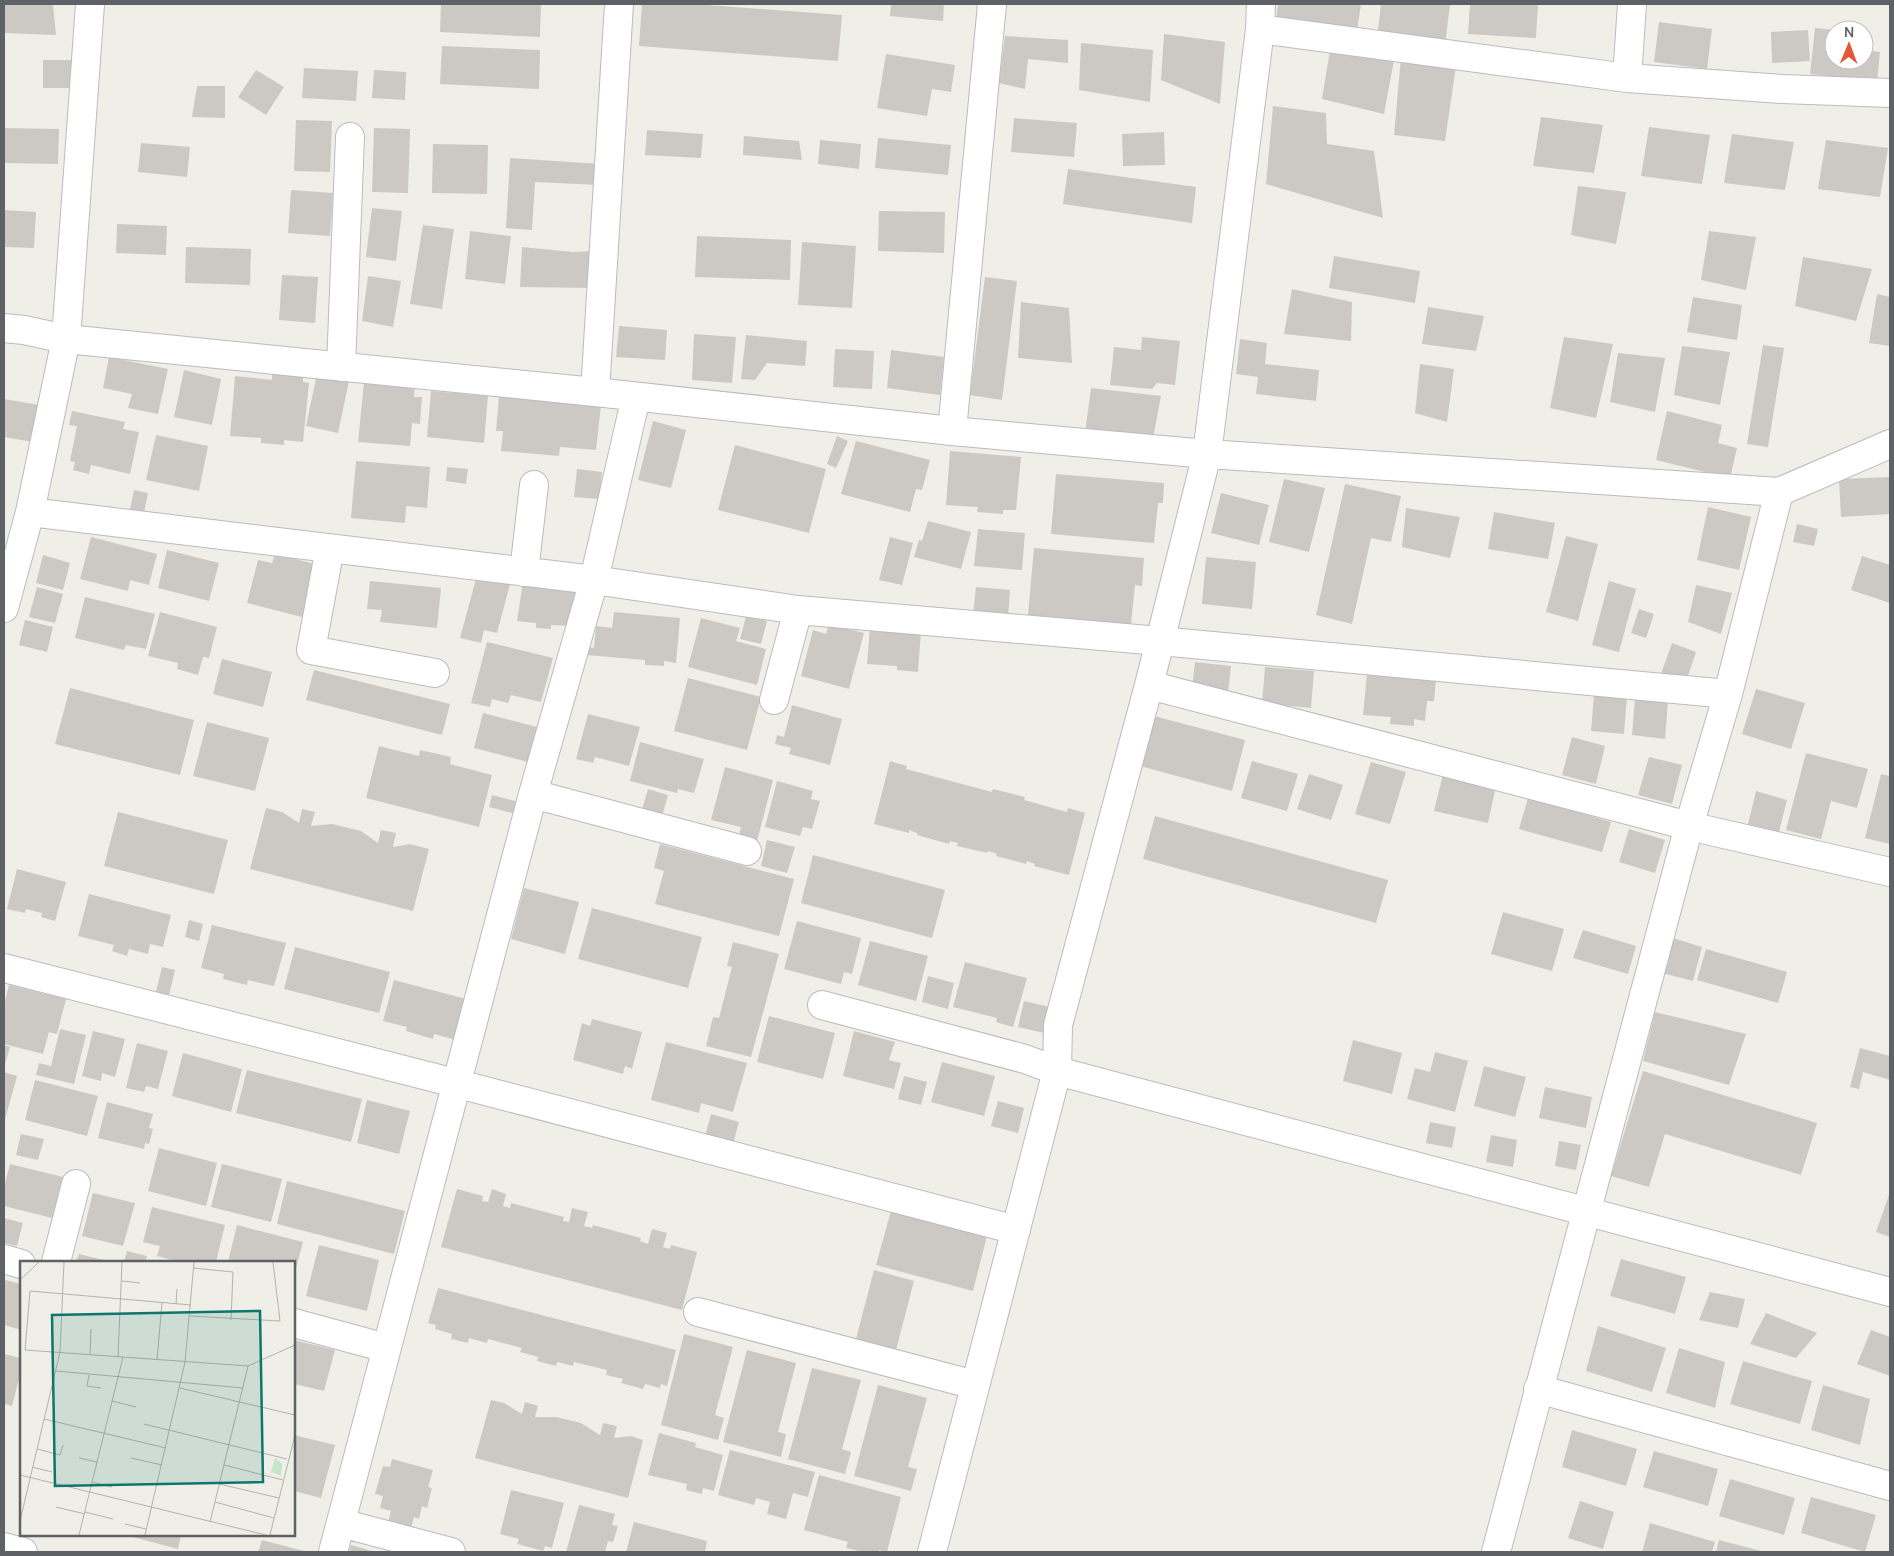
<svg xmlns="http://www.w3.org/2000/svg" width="1894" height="1556" font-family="Manrope,sans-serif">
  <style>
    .building { fill: #ccc9c4 }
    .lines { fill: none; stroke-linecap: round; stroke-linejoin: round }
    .minor-casing { stroke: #b9bbc0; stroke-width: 30 }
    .tertiary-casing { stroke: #b9bbc0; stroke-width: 30 }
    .minor { stroke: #fff; stroke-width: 28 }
    .tertiary { stroke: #fff; stroke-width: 28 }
    .inset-road { fill: none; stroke: #b2b2af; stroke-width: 1 }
    .view { fill: #0f766e; fill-opacity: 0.15; stroke: #0f766e; stroke-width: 2.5 }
    .inset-edge { fill: none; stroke: #5e6166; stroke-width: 2.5 }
  </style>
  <rect width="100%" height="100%" fill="#f0efe7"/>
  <path class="building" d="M4,4H53L56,35L4,33Z
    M441,4H541L540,37L440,32Z
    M642,4H693L842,15L838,61L639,46Z
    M891,4H944L943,21L890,16Z
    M1278,4H1361L1357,31L1276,20Z
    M1381,4H1450L1445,46L1377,39Z
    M1470,4H1538L1536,38L1468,34Z
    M1659,22L1712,29L1707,69L1654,62Z
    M1815,28L1834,30V60H1864V50L1880,52L1877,82L1810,74Z
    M1808,30L1810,61L1772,63L1771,32Z
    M1164,34L1225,42L1220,104L1161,80Z
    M1005,36L1068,40V63L1028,59L1025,89L999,83Z
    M1081,43L1153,50L1150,102L1079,90Z
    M442,46L540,50L539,89L440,84Z
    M1330,50L1394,60L1384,114L1322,99Z
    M886,54L955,65L951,92L932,89L927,116L877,108Z
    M1401,57L1456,66L1445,141L1394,135Z
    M43,60H74V88H43Z
    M304,68L358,71L356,101L302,98Z
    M256,70L284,87L266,115L238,97Z
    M374,70L406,72L405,100L372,98Z
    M197,86H225V118L192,117Z
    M1273,106L1326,113L1327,144L1374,151L1383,218L1266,184Z
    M1541,117L1603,125L1594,173L1533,166Z
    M1014,118L1077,123L1074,157L1011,152Z
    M296,120L332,121L330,172L294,171Z
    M1649,127L1710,135L1702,184L1641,176Z
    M4,128L59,129L58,164L4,163Z
    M374,128L410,129L408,193L372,192Z
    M647,130L703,134L701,158L645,155Z
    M1164,132L1165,165L1123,166L1122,134Z
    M1732,134L1794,142L1785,190L1724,183Z
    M744,136L799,141L802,160L743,155Z
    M878,138L951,145L948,175L875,168Z
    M820,140L861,144L859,169L818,164Z
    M1826,140L1888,148L1880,197L1818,189Z
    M141,143L190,147L187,177L138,172Z
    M433,144L488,145L487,194L432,193Z
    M510,158L600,164L598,185L535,182L532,230L506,228Z
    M1068,169L1196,187L1192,223L1063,204Z
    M1578,186L1626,192L1616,244L1571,235Z
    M291,190L333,193L330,236L288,233Z
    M372,208L402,211L396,261L366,257Z
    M4,210L36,212L34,248L4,247Z
    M879,211L945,212L944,253L878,251Z
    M117,224L167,226L166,255L116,253Z
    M423,225L454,229L442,309L410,304Z
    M470,231L511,236L505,284L465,279Z
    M1709,231L1756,237L1746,290L1701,280Z
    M697,236L791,240L790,280L695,277Z
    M802,242L856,246L852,308L798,305Z
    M186,247L251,249L250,285L185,283Z
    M522,247L573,252L593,251L592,288L520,287Z
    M1334,256L1420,271L1415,303L1329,288Z
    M1803,257L1872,269L1856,321L1795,306Z
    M282,275L318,277L315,323L279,320Z
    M368,276L401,281L393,327L362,321Z
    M985,277L1017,281L1002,400L970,395Z
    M1292,289L1352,302L1351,341L1284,334Z
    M1877,294L1890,297V346L1869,343Z
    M1693,297L1742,305L1737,340L1687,332Z
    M1021,302L1069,308L1072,363L1018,358Z
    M1428,307L1484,316L1476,351L1422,344Z
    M619,326L667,330L665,360L616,357Z
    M694,334L736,337L732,383L692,380Z
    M746,335L807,341L805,366L767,363L755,380L741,379Z
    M1142,337L1180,341L1175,385L1157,383L1152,389L1110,385L1114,347L1141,350Z
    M1564,337L1613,344L1596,418L1550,408Z
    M1240,339L1267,343L1265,364L1319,370L1316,401L1256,394L1258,377L1236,374Z
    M1763,345L1784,348L1768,447L1747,444Z
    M1682,346L1730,352L1720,405L1674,395Z
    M835,349L874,351L872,389L833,387Z
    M891,350L944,357L940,395L887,388Z
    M1618,353L1665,358L1655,412L1610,402Z
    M109,357L168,369L158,414L128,408L132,394L103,388Z
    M1420,364L1454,369L1447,422L1415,413Z
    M184,370L221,379L212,425L174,417Z
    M272,373L303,376V382L309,383L303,442L284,440V445L261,443V438L230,436L235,376L272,380Z
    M317,374L349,381L338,433L306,426Z
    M364,382L415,387L414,397H422L420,424L412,423L410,446L358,442Z
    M1091,388L1161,396L1153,438L1085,433Z
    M431,391L488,396L484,443L427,437Z
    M499,396L601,405L596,450L560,447L559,456L501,451L503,431H496Z
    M4,399L45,406L39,443L4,437Z
    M72,411L125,422L123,429L139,432L130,474L91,465L89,474L73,470L75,462L70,461L77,426L69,425Z
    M1667,411L1722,425L1718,443L1737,448L1730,478L1656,460Z
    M653,421L686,430L671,488L638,480Z
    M156,435L208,446L199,491L146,480Z
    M837,436L848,441L836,468L827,464Z
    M856,441L930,460L922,490L916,489L910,512L841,494Z
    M735,445L826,469L809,533L718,510Z
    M950,451L1021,457L1016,510H1003V514L977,512L978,507L946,505Z
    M356,461L430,467L427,508L406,506L405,523L351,518Z
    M447,467L468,469L466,484L446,481Z
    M577,469L602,472L599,499L574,497Z
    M1056,474L1164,483L1163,503H1158L1154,543L1051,534Z
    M1890,477V514L1841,517L1839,479Z
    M1284,479L1325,488L1309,552L1269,542Z
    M1345,484L1401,496L1391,542L1371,538L1352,624L1316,615Z
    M134,490L148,493L143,517L129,514Z
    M1221,493L1269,505L1259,545L1211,533Z
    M1708,507L1751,517L1739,570L1697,560Z
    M1406,508L1460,517L1450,558L1402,547Z
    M1494,512L1555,523L1548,559L1488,549Z
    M928,521L971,532L961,569L914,557L919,540L922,541Z
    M1797,524L1818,529L1814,546L1793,542Z
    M978,529L1025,533L1022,570L974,566Z
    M1566,536L1598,544L1578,621L1546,612Z
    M91,537L157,554L149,585L130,580L128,591L80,579Z
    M890,537L913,543L902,585L879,580Z
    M1034,548L1144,558L1142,586L1135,585L1131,624L1028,615Z
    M167,550L219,563L209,601L158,588Z
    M275,554L315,564L302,617L247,603L258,560L272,563Z
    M43,555L70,563L63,590L36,583Z
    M1862,556L1890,565V603L1851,590Z
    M1206,557L1256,562L1252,609L1202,604Z
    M477,575L510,584L497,633L484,630L481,643L460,638Z
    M370,581L441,588L437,628L380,622L382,610L367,609Z
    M523,581L579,588L574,626L551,625V629L536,628V623L517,621Z
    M1609,581L1636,589L1619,652L1592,645Z
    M1696,585L1732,593L1721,634L1688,622Z
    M37,587L63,594L55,623L29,617Z
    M976,587L1010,590L1008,618L973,615Z
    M85,597L155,614L146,649L126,645L124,650L75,638Z
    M1639,609L1654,614L1646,638L1631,633Z
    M160,612L217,627L209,658L203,657L198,675L177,669L178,663L148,656Z
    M614,612L680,618L676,663L664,661V666L645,665V660L586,655L587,647L594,648L596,626L612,628Z
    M746,616L767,621L761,644L740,639Z
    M701,618L740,628L736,641L766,649L757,685L688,667Z
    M25,620L53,627L47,652L19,645Z
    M829,624L864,633L849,689L801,676L813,630L826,634Z
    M870,627L921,631L918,672L897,670V666L867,664Z
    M487,642L553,658L541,702L511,695L508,703L492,699L490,707L471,703Z
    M1672,643L1696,652L1686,682L1661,674Z
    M222,659L272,672L263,707L213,694Z
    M1195,662L1231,666L1228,692L1192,688Z
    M1265,667L1314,671L1311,708L1262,703Z
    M314,670L450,704L442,735L306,700Z
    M1367,674L1436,680L1434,701H1427L1425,721L1414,719V726L1390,724L1391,717L1363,715Z
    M688,678L761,697L747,750L674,731Z
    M70,688L194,720L180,775L55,744Z
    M1756,689L1805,703L1791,749L1742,734Z
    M1594,694L1627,696L1624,734L1591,731Z
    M1635,698L1668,701L1665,739L1632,735Z
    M792,705L842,719L830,765L789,754L791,748L775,744L777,735L784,737Z
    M483,713L537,727L528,762L474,748Z
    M588,714L640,727L629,766L595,757L593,763L576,759Z
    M1154,716L1245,740L1232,791L1140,766Z
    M207,722L269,738L255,791L193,776Z
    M1572,737L1605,746L1596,784L1562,775Z
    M640,742L704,759L694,793L678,789L677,793L630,781Z
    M379,746L419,756L420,750L451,757L450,764L492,775L479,827L366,798Z
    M1806,753L1868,769L1857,808L1831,801L1821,839L1786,830Z
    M1649,757L1682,765L1672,804L1638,795Z
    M890,761L907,766L906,769L992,792L993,789L1025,797L1024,800L1067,812L1068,808L1085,813L1069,875L1034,866L1035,864L1027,861L1026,864L996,856L997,854L988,851L987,853L957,846L958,843L950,841L949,844L917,835V833L909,830V833L874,824Z
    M1252,761L1298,774L1287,811L1241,798Z
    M1371,762L1406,772L1390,824L1355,814Z
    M725,767L773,780L757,841L739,836L741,827L711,820Z
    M1309,774L1343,785L1331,820L1297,809Z
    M1443,774L1496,786L1488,823L1434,811Z
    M1881,774L1890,776V844L1865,838Z
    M777,781L813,791L811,799L820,801L812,829L803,827L800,836L765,827Z
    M648,789L668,795L662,816L642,810Z
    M1530,791L1572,803L1570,810L1611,822L1602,852L1519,829Z
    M1756,791L1787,800L1779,832L1748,824Z
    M492,795L519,802L516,814L489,807Z
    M266,808L282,812L299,823L302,809L315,812L311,826L332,824L361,831L378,843L381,830L396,833L393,847L410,844L429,849L413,911L250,869Z
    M118,812L228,840L214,894L104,866Z
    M1155,816L1388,880L1376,923L1143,859Z
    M1629,829L1665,840L1655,873L1619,862Z
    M767,840L795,847L787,873L761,866Z
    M660,844L794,879L779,936L655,904L664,871L654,868Z
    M813,855L945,890L932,938L801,903Z
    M17,869L66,882L55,921L41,917L42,913L26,909L25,913L7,909Z
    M524,888L579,902L565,954L511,939Z
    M89,894L171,915L163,947L150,944L148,954L129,949L127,956L112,951L114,945L78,936Z
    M592,908L702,937L688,988L578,959Z
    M1503,912L1564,929L1552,971L1491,954Z
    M189,920L203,924L199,941L185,937Z
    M797,921L861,938L852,974L844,972L841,984L784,969Z
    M212,925L286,943L274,986L248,980L247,985L223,979L224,974L201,968Z
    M1583,930L1636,946L1628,974L1573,958Z
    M1673,938L1702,947L1693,981L1662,973Z
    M870,941L928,956L916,1001L858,985Z
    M733,942L779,954L751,1057L706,1046L713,1017L719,1018L732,967L727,966Z
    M295,947L390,972L379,1013L284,989Z
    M1706,949L1787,972L1778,1003L1697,980Z
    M965,962L1027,978L1013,1027L996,1022L997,1018L953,1007Z
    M162,967L175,970L169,995L156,992Z
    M928,976L954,983L948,1009L922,1002Z
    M394,980L466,999L456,1040L434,1034L433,1039L406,1031L407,1027L383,1021Z
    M9,985L66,999L57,1034L49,1032L43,1054L4,1044V1005Z
    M1024,1001L1050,1007L1044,1033L1018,1027Z
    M1655,1012L1746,1034L1729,1085L1643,1061Z
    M769,1016L835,1033L823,1079L757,1062Z
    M592,1019L642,1032L632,1069L625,1066L623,1074L573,1060L582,1023L590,1026Z
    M60,1029L86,1035L74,1084L36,1075L39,1063L51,1066Z
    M93,1031L125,1039L115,1077L102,1073L101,1081L82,1076Z
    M854,1031L895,1042L889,1060L901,1063L894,1089L843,1076Z
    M1353,1040L1402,1053L1392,1094L1343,1081Z
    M666,1042L747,1063L733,1112L701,1103L699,1113L651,1100Z
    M137,1043L168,1051L158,1089L146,1086L144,1092L126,1088Z
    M4,1045L10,1047L4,1068Z
    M1860,1048L1890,1056V1080L1863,1072L1859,1089L1850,1087Z
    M1435,1052L1468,1061L1455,1112L1407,1099L1415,1068L1430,1072Z
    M183,1053L242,1069L231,1112L172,1096Z
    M942,1062L995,1076L984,1116L931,1102Z
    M1484,1066L1526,1077L1515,1117L1474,1106Z
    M247,1070L362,1099L351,1142L236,1113Z
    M1643,1071L1817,1123L1801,1175L1665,1134L1649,1187L1611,1176Z
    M4,1072L17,1076L4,1123Z
    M904,1076L927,1082L921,1105L898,1099Z
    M35,1080L98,1096L87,1136L25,1120Z
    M1545,1087L1592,1097L1586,1128L1539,1118Z
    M367,1100L410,1111L399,1154L357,1143Z
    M998,1101L1024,1108L1018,1133L991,1126Z
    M107,1102L153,1114L149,1128L153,1129L149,1144L145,1143L144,1149L98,1138Z
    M711,1114L739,1122L732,1148L704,1140Z
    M1430,1122L1456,1127L1452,1148L1426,1143Z
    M21,1134L44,1139L38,1160L16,1155Z
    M1491,1135L1517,1140L1513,1167L1486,1162Z
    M1559,1141L1581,1145L1576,1170L1555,1166Z
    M159,1148L217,1163L206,1206L148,1191Z
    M10,1164L63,1177L52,1218L4,1206V1188Z
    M222,1164L282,1179L271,1222L211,1207Z
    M287,1181L405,1211L394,1254L277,1224Z
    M457,1189L483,1196L482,1201L488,1202L492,1189L506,1194L503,1206L510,1208L511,1203L564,1217L563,1221L569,1222L572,1208L588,1212L584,1226L592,1228L593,1225L641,1238L640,1241L648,1244L652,1229L667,1233L663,1247L670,1249L671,1245L697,1252L682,1310L441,1247Z
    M1890,1192V1237L1876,1232Z
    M93,1193L135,1203L123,1246L82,1236Z
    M152,1207L225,1225L216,1262H180L157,1256L160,1246L143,1242Z
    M891,1211L987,1236L973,1291L876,1265Z
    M4,1218L23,1223L17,1246L4,1243Z
    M237,1225L303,1242L294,1276V1262H228Z
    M319,1245L379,1260L367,1311L306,1296Z
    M127,1251L147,1256L145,1262H124Z
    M79,1254L103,1260L102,1262H76Z
    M1621,1259L1686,1277L1675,1314L1610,1296Z
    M874,1270L914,1281L896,1350L856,1339Z
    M5,1280L21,1284V1330L4,1325Z
    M438,1288L676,1350L667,1386L661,1384L660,1388L645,1384L643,1389L621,1383L623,1379L606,1375L607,1370L574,1362L573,1366L557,1362L556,1366L537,1361L538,1357L520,1352L522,1348L488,1339L487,1343L469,1338L468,1343L451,1339L452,1334L435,1329L436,1325L428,1323Z
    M1710,1292L1745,1299L1738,1328L1699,1320Z
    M1766,1313L1817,1333L1796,1358L1750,1344Z
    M1598,1326L1666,1348L1652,1392L1586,1371Z
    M1871,1330L1890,1337V1376L1857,1364Z
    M684,1334L733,1347L715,1415L724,1418L718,1440L661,1425Z
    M294,1340L335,1350L324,1391L294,1384Z
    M1679,1348L1725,1362L1715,1408L1666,1393Z
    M747,1350L796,1363L778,1432L786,1434L781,1457L723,1442Z
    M4,1354L21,1358V1371L12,1406L4,1404Z
    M1743,1361L1812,1381L1800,1424L1730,1404Z
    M812,1368L861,1380L842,1449L851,1452L845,1474L788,1459Z
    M878,1385L927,1398L908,1467L917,1469L911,1491L854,1476Z
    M1823,1385L1870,1399L1860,1445L1811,1430Z
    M491,1400L504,1403L522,1414L525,1402L538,1406L535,1417H556L581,1423L600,1435L603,1423L617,1426L614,1438L631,1436L643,1440L628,1498L475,1458Z
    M1572,1430L1637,1449L1626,1486L1562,1467Z
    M659,1433L696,1443L695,1447L723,1455L714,1491L703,1488L702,1494L686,1490L687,1484L648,1475Z
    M294,1435L335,1445L321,1498L294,1491Z
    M730,1450L815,1472L808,1497L793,1493L786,1519L767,1514L770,1502L756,1498L754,1505L718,1495Z
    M1654,1451L1718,1469L1708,1506L1643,1487Z
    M392,1459L433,1470L428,1487L432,1488L427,1508L422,1506L419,1519L414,1517L411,1528L388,1522L391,1511L380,1508L383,1496L375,1494L383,1466L390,1467Z
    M819,1475L901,1497L887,1552L879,1550L878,1552H864L846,1548L848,1542L804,1530Z
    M1730,1479L1795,1498L1784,1535L1719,1516Z
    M511,1490L564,1503L552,1548L545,1546L543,1551L517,1544L519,1539L500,1534Z
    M1811,1497L1876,1515L1865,1552L1801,1533Z
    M1580,1501L1614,1512L1603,1549L1568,1538Z
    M579,1505L615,1514L612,1525L618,1526L613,1542L608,1541L605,1552H566Z
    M634,1522L707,1541L705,1552H626Z
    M1650,1523L1715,1542L1712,1552H1642Z
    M125,1535H181L178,1549Z
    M262,1540L308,1552H258Z
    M1719,1540L1765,1552H1716Z
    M351,1545L375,1552H349Z"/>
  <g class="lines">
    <defs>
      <path id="minor" d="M1260,29L1627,78L1782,89L1890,93
        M1627,78L1632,4
        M4,328L24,330L66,339L595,392L952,431L1207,454L1779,492L1890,444
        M341,367L350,137
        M595,392L619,4
        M952,431L992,4
        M30,512L594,580L798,610L1160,641L1728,694
        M330,548L311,650L435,673
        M524,572L534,485
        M4,608L30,512L66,339L90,4
        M1149,685L1689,826L1890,872
        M774,700L798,610
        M533,794L747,851
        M4,968L455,1083L1016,1230
        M822,1005L1025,1059L1057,1071L1058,1025L1149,685L1207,454L1260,29L1261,4
        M4,1259L21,1264
        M56,1262L76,1184
        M698,1312L975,1385
        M294,1323L386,1348
        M1538,1389L1890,1486
        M341,1523L451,1552
        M4,1547L23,1552
        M333,1552L533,794L594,580L636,397
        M1496,1552L1689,826L1728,694L1779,492"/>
      <path id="tertiary" d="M932,1552L1057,1071L1890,1292"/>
    </defs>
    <use href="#minor" class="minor-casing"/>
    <use href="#tertiary" class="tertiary-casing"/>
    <use href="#minor" class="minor"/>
    <use href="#tertiary" class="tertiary"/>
  </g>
  <g transform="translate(20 1261)">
    <rect width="275" height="275" fill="#f0efe7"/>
    <path d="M255,197L262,203L261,215L251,211Z" fill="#c5e6c8"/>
    <path class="inset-road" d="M173,7L213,11L211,59M0,19L19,1M102,20L120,22M156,43L157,28M171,44L10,30L5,89L228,105L275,84M170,55L260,60L253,1M70,94L71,68M98,96L102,1M137,99L142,42M36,110L223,127M69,114L67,125L81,127M160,127L275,154M92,140L116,146M24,158L146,187M124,163L267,198M17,188L40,194L43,184M59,197L77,201M111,197L142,204M204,204L263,219M12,206L32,211M0,214L246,274M72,221L92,226M199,223L259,237M195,241L254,257M36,246L65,253M65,251L93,258M0,260L40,91L44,1M190,261L228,105M105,263L126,268M59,274L103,96M125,274L165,101L174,1M250,274L275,174"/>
    <path class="view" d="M240,50L243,221L35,225L32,54Z"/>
    <rect width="275" height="275" class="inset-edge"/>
  </g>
  <rect width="1894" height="1556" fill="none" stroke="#5e6166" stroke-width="10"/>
  <g transform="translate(1849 45) rotate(1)"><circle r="24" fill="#ffffff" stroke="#bfc0c2"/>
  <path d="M0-4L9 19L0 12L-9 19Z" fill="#e2593a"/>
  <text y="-8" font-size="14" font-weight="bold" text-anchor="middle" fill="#5e6166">N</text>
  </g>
</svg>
